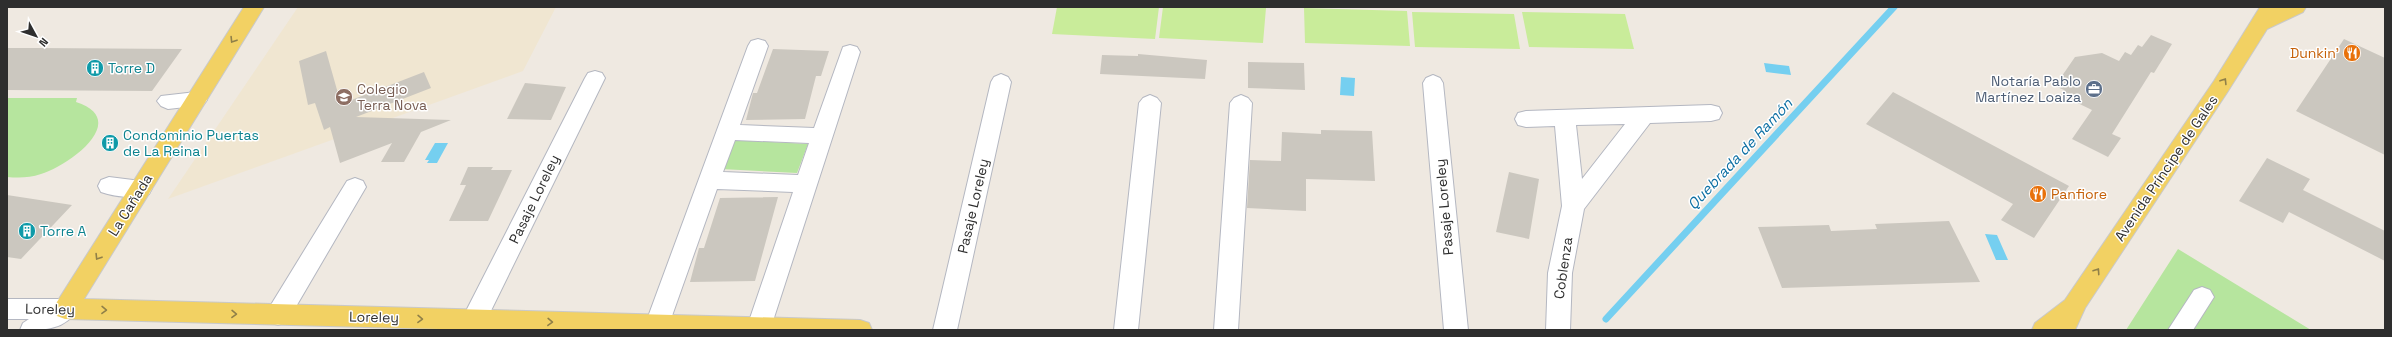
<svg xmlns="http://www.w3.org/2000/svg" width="2392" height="337" font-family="'Space Grotesk',sans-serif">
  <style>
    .education { fill: #f0e6d1 }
    .green { fill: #b6e59e }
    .pitch { fill: #c9ec9a }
    .water { fill: #75cff0 }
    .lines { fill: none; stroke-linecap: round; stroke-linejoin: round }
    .stream { stroke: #75cff0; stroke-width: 7 }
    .building { fill: #cbc7bf }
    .minor-casing { stroke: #b4b7c1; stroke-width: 2 }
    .major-casing { stroke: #c9c9c9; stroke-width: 2 }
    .minor { fill: #fff; fill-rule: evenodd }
    .major { fill: #f2d163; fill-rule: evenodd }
    .oneway { stroke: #908048 }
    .labels { text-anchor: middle; stroke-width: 3; stroke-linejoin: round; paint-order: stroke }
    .food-label { font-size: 14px; fill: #c56008; stroke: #fff; text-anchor: end }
    .culture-label { font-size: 14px; fill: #0d838f; stroke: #fff; text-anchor: start }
    .service-label { font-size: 14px; fill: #4e5e75; stroke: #fff; text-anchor: end }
    .education-label { font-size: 14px; fill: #785e54; stroke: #fff; text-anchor: start }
    .street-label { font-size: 14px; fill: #2e2e2e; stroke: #fff }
    .water-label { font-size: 15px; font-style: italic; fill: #0d6fa3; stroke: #fff }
  </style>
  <rect width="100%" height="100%" fill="#efe9e1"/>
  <path class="education" d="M298,7H556L523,71L168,199Z"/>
  <path class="green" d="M7,98H77L76,102C132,120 68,166 41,174C29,178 19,178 7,177Z
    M733,140L808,144L797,173L721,169Z
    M2178,249L2311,330H2126Z"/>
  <path class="pitch" d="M1057,7H1159L1155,39L1052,34Z
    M1163,7L1266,8L1263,43L1159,38Z
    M1304,8L1407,11L1410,46L1305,43Z
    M1412,12L1514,14L1520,49L1415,47Z
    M1522,12L1625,14L1634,49L1529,47Z"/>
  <path class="water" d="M1764,63L1789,66L1791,75L1766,72Z
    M1341,77L1355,78L1354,96L1340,95Z
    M435,143H448L437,163H427L429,160H425Z
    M1985,234L1997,235L2008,260H1996Z"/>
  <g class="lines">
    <path class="stream" d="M1606,319L1894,7"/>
  </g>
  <path class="building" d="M2151,35L2172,44L2154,73L2151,72L2112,134L2121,138L2108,157L2072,139L2092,110L2061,95L2064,90L2055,86L2075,57L2102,53L2119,61L2125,52L2131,55L2138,45L2142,47Z
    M2344,39L2385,58V155L2296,111Z
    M7,48H38L182,49L152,91L7,90Z
    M773,49L829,51L821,76H816L805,119L746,120L753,93H757Z
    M326,51L341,104L424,72L431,88L356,117L451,120L421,132L404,162H381L392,143L340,163L330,127L324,130L315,103L308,105L299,61Z
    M1138,54L1207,60L1205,79L1100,74L1102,55L1138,56Z
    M1248,62L1304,63L1305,90L1248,88Z
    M525,83L566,87L551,120L507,119Z
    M1893,92L2069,186L2034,238L2001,220L2013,204L1866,124Z
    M1321,130L1372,131L1375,181L1306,179V211L1247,208L1250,160L1281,161L1282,132L1321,134Z
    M2267,158L2310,179L2303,190L2385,231V261L2289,212L2283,223L2239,201Z
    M468,167H493L491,170H512L488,221H449L466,185H460Z
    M1509,172L1539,179L1529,239L1496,232Z
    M7,195L72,205L21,259L7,257Z
    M778,197L755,281L690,282L699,248H704L720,198Z
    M1949,221L1980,282L1782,288L1758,227L1829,225L1831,231L1877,229L1875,224Z"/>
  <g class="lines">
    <defs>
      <path id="minor" d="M758,39L765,41L768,46L740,125L814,128L843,47L850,45L857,47L860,52L771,327L770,330H748L747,327L793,192L717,189L667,330H647L645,325L748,46L751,41ZM735,140L809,143L798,175L723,172Z
        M595,71L602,73L605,78L483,327L474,330L465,327L462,320L465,313L585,78L588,73Z
        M1001,74L1008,77L1011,82L957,330H933L991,82L994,77Z
        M1433,75L1440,78L1443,83L1468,330H1444L1423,83L1426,78Z
        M196,92L203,95L207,100L203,105L168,109L161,106L157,101L161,96Z
        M1150,95L1157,98L1161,103L1138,330H1114L1139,103L1143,98Z
        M1241,95L1248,98L1252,103L1238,330H1214L1230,103L1234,98Z
        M1711,105L1719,107L1722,113L1719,119L1711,121L1650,123L1584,209L1572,273L1570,330H1546L1548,273L1562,206L1555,126L1526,127L1518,125L1515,119L1518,113L1526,111ZM1625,124L1582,179L1576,125Z
        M109,177L149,182L152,188L149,194C135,199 115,197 101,192L98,186L101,180Z
        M355,178L363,181L366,187L287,322L278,325L269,322L266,315L269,308L347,181Z
        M2202,287L2210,290L2214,297L2193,330H2168L2194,290Z
        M7,299H65L73,302L77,309C66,331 41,330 20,330L23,323L29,319H7Z"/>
      <path id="major" d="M244,7H264L84,299L860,320L869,323L872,330H477L65,319L57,316L53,309L57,302Z
        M2260,7H2306L2303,12L2267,29L2228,91L2085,308L2075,330H2032L2035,323L2065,300L2214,81Z"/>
    </defs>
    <use href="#minor" class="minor-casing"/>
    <use href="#major" class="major-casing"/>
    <use href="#minor" class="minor"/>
    <use href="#major" class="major"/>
  </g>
  <defs><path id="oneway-chevron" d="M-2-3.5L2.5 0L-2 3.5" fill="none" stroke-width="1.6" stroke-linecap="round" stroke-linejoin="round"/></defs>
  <g class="oneway">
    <use href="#oneway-chevron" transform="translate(233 40) rotate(122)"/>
    <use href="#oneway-chevron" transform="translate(2224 81) rotate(-58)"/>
    <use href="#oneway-chevron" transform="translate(98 257) rotate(122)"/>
    <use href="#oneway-chevron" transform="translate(2097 271) rotate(-56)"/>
    <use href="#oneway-chevron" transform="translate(104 310) rotate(1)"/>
    <use href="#oneway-chevron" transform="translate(234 314) rotate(1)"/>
    <use href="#oneway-chevron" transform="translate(420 319) rotate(1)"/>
    <use href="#oneway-chevron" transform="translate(550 322) rotate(2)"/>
  </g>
  <defs>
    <symbol id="restaurant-disc" viewBox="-11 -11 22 22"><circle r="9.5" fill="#e8710a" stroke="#fff"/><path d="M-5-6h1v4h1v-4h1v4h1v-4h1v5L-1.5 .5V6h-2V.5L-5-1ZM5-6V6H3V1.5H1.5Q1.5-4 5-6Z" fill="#fff"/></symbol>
    <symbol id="building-disc" viewBox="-11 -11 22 22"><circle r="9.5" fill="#0f9aa8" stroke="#fff"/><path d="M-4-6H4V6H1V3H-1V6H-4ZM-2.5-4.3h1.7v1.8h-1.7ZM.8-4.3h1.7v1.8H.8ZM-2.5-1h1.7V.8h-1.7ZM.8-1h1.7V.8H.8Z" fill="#fff"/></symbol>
    <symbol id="office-disc" viewBox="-11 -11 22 22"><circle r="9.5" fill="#5c6f8a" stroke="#fff"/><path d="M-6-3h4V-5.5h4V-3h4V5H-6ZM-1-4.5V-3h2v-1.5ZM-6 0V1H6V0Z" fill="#fff"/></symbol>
    <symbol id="school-disc" viewBox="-11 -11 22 22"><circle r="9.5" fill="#8d6e63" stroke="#fff"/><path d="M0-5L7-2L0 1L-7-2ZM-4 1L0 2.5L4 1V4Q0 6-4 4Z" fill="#fff"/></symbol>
  </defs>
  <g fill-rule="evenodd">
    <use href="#restaurant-disc" x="2342" y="43" width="20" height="20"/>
    <use href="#building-disc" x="85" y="58" width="20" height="20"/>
    <use href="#office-disc" x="2084" y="79" width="20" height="20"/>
    <use href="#school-disc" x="334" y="87" width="20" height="20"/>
    <use href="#building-disc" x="100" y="133" width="20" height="20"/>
    <use href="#restaurant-disc" x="2028" y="184" width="20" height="20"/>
    <use href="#building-disc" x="17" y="221" width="20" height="20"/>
  </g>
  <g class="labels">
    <g class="food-label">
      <text x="2339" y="58">Dunkin'</text>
      <text x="2051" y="199" text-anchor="start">Panfiore</text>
    </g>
    <g class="culture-label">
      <text x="108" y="73">Torre D</text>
      <text x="123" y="140">Condominio Puertas<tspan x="123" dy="16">de La Reina I</tspan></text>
      <text x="40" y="236">Torre A</text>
    </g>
    <g class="service-label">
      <text x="2081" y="86">Notaría Pablo<tspan x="2081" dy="16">Martínez Loaiza</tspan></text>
    </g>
    <g class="education-label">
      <text x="357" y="94">Colegio<tspan x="357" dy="16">Terra Nova</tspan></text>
    </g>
    <g class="street-label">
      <text transform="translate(2166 168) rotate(-56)" y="5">Avenida Príncipe de Gales</text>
      <text transform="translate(534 199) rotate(-64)" y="5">Pasaje Loreley</text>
      <text transform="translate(130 205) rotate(-58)" y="5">La Cañada</text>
      <text transform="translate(973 206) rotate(-77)" y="5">Pasaje Loreley</text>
      <text transform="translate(1444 207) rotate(-95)" y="5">Pasaje Loreley</text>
      <text transform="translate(1563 268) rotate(-82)" y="5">Coblenza</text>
      <text transform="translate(50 309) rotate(1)" y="5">Loreley</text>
      <text transform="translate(374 317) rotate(1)" y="5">Loreley</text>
    </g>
    <g class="water-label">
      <text transform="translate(1740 154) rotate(-47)" y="5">Quebrada de Ramón</text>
    </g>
  </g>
  <rect width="2392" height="337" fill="none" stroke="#2e2e2e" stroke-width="16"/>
  <g transform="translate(36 36) rotate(130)" stroke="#ffffff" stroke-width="3" paint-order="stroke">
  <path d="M0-3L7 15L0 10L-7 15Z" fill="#2e2e2e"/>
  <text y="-6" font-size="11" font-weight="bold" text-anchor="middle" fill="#2e2e2e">N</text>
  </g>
</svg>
